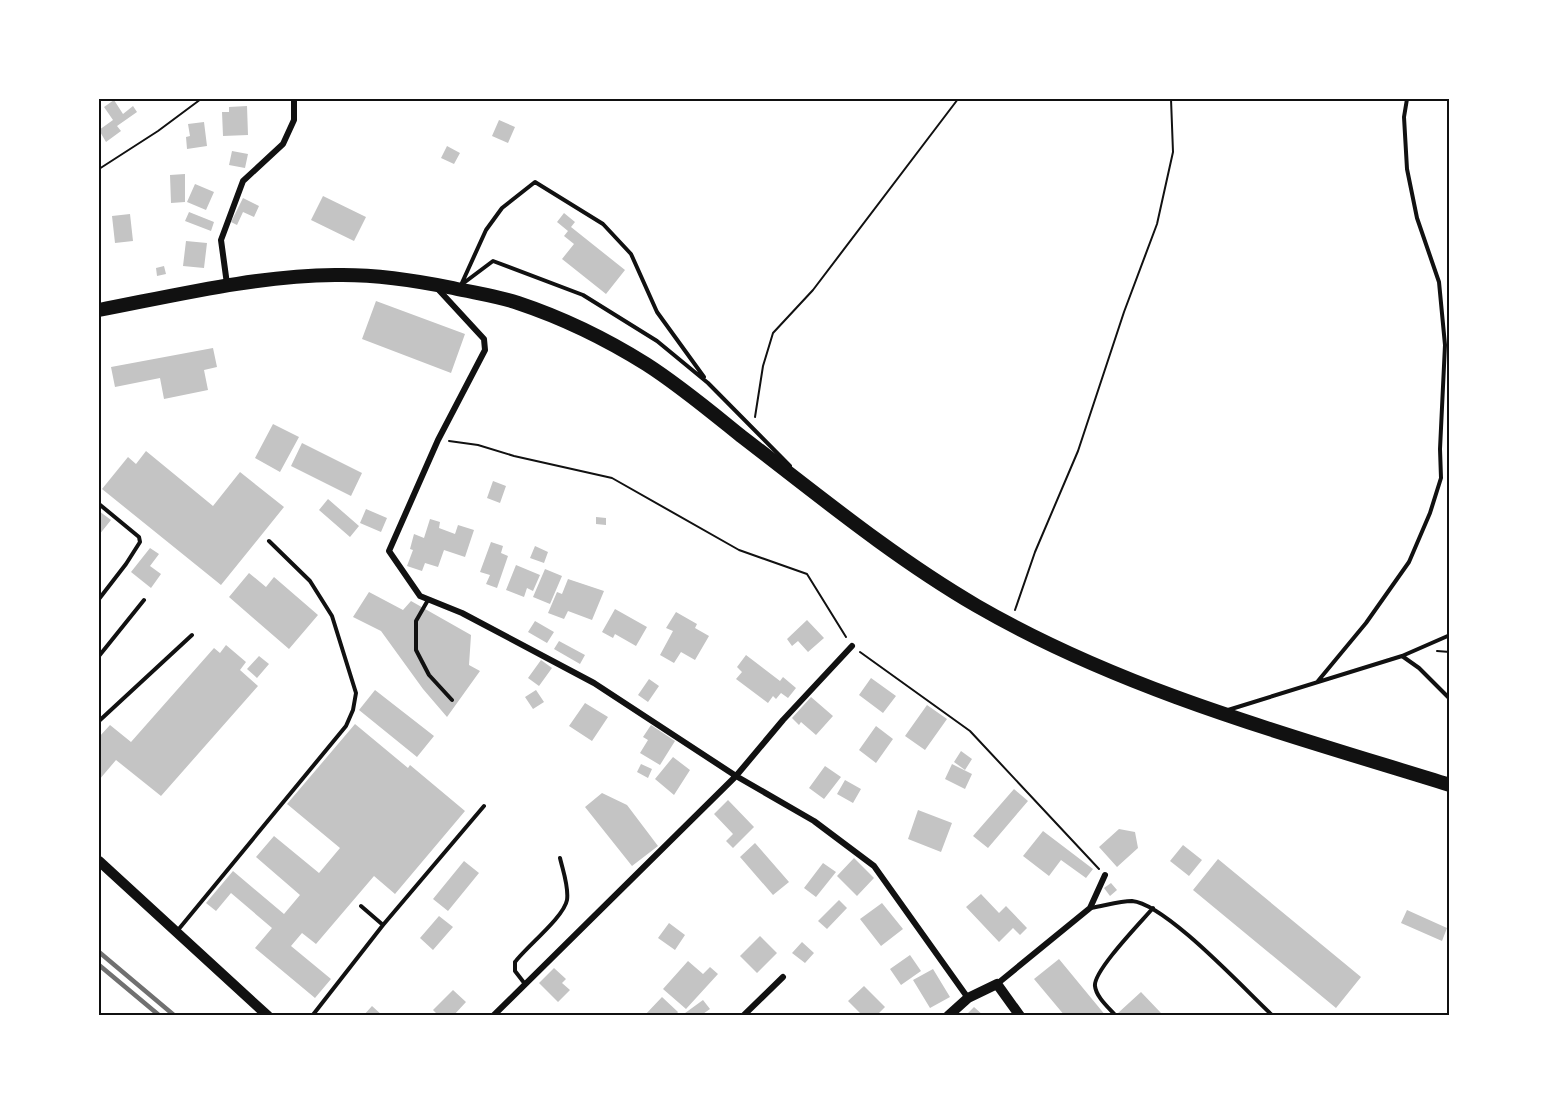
<svg xmlns="http://www.w3.org/2000/svg" width="1549" height="1115" font-family="'DM Sans',sans-serif">
  <style>
    .building { fill: #c4c4c4 }
    .lines { fill: none; stroke-linecap: round; stroke-linejoin: round }
    .path { stroke: #111; stroke-width: 2 }
    .service { stroke: #111; stroke-width: 4 }
    .minor { stroke: #111; stroke-width: 6 }
    .tertiary { stroke: #111; stroke-width: 10 }
    .secondary { stroke: #111; stroke-width: 10 }
    .trunk { stroke: #111; stroke-width: 14 }
    .rail { stroke: #707070; stroke-width: 4.5 }
    .neatline { fill: none; stroke: #111; stroke-width: 2 }
  </style>
  <rect width="100%" height="100%" fill="#fff"/>
  <path class="building" d="M114,100L123,114L133,106L137,112L117,126L121,131L106,142L99,130L113,120L104,107Z
    M247,106L248,135L223,136L222,112H229V107Z
    M499,120L515,127L508,143L492,136Z
    M204,122L207,146L187,149L186,137L190,136L188,124Z
    M447,146L460,153L454,164L441,158Z
    M232,151L248,154L245,168L229,165Z
    M185,174V202L171,203L170,175Z
    M195,184L214,192L206,210L187,202Z
    M323,196L366,217L354,241L311,220Z
    M243,198L259,206L254,217L243,212L237,225L231,222Z
    M189,212L214,222L211,231L185,221Z
    M564,213L575,222L571,227L625,270L606,294L562,259L574,244L564,236L568,231L557,222Z
    M130,214L133,241L115,243L112,216Z
    M186,241L207,243L204,268L183,266Z
    M164,266L166,274L157,276L156,268Z
    M376,301L465,334L451,373L362,339Z
    M213,348L217,367L204,370L208,390L164,399L160,378L115,387L111,367Z
    M273,424L299,437L280,472L255,458Z
    M302,443L362,473L351,496L291,466Z
    M146,451L213,506L240,472L284,507L221,585L102,489L128,457L136,464Z
    M493,481L506,486L500,503L487,498Z
    M328,499L359,526L350,537L319,510Z
    M366,509L387,518L381,532L360,523Z
    M99,511L111,520L99,535Z
    M596,517L606,518V525L596,524Z
    M430,519L440,522L439,528L455,534L458,525L474,530L465,557L444,550L438,567L425,563L422,571L407,566L413,550L410,549L414,534L424,538Z
    M491,542L503,546L501,553L508,556L497,588L486,584L490,575L480,572Z
    M535,546L548,552L544,563L530,558Z
    M150,548L159,554L150,566L161,574L151,588L131,572Z
    M516,565L540,575L533,591L527,588L524,597L506,590Z
    M545,569L562,576L550,604L533,597Z
    M249,573L266,587L274,577L318,615L289,649L229,597Z
    M568,579L604,591L592,620L568,611L564,619L548,613L557,592L562,594Z
    M369,592L403,610L411,601L471,635L469,665L480,671L447,717L423,689L381,631L353,617Z
    M615,609L647,627L636,646L615,634L613,638L602,632Z
    M676,612L697,624L695,628L709,636L695,660L681,652L674,663L660,655L673,631L666,628Z
    M807,620L824,638L808,652L798,641L792,646L787,639Z
    M535,621L554,632L547,643L528,632Z
    M559,641L585,655L580,664L554,649Z
    M226,645L246,662L240,670L258,686L161,796L116,760L99,780V737L110,725L131,742L214,648L220,653Z
    M746,655L780,681L783,677L796,688L788,698L781,693L776,699L773,696L768,703L736,679L742,672L737,667Z
    M259,656L269,664L257,678L247,669Z
    M541,660L552,668L539,686L528,678Z
    M871,678L896,696L883,713L859,695Z
    M649,679L659,686L648,702L638,695Z
    M375,690L434,736L417,757L359,710Z
    M536,690L544,702L533,709L525,697Z
    M811,697L833,716L816,735L801,722L799,725L792,718Z
    M585,703L608,717L592,741L569,726Z
    M927,705L947,719L925,750L905,736Z
    M355,724L408,768L410,765L465,811L395,894L374,876L316,944L302,933L291,946L331,979L315,998L255,948L272,928L231,893L216,911L206,903L233,871L284,914L300,895L256,857L274,836L319,873L340,848L287,804Z
    M651,725L675,741L660,765L640,753L648,740L643,737Z
    M876,726L893,739L876,763L859,750Z
    M961,751L972,759L965,770L954,762Z
    M673,757L690,770L674,795L655,779Z
    M641,764L652,769L648,778L637,772Z
    M952,764L972,774L965,789L945,779Z
    M825,766L841,777L824,799L809,788Z
    M845,780L861,789L853,803L837,794Z
    M1014,789L1028,801L988,848L973,836Z
    M602,793L627,805L658,846L632,866L585,807Z
    M728,800L754,827L733,848L726,841L733,834L714,814Z
    M918,810L952,823L941,852L908,839Z
    M1119,829L1135,832L1138,848L1117,867L1099,847Z
    M1043,831L1093,869L1086,878L1061,860L1049,876L1023,856Z
    M755,843L789,882L773,895L740,857Z
    M1183,845L1202,860L1189,876L1170,861Z
    M854,858L874,878L857,896L837,876Z
    M1218,859L1361,977L1336,1008L1193,890Z
    M464,861L479,873L448,911L433,899Z
    M823,863L836,872L816,897L804,888Z
    M1111,883L1117,890L1110,896L1104,888Z
    M981,894L999,913L1006,906L1027,928L1020,935L1013,928L999,942L966,907Z
    M839,900L847,908L827,929L818,921Z
    M882,903L903,929L881,946L860,919Z
    M1407,910L1447,928L1442,941L1401,923Z
    M439,916L453,927L433,950L420,938Z
    M669,923L685,935L675,950L658,938Z
    M760,936L777,953L757,973L740,956Z
    M802,942L814,953L805,963L792,953Z
    M910,955L921,971L901,985L890,969Z
    M1059,959L1106,1016H1065L1034,979Z
    M688,961L703,974L710,967L718,974L686,1009L663,989Z
    M554,968L566,979L562,983L570,990L558,1002L539,983Z
    M933,969L950,997L930,1008L913,980Z
    M864,986L885,1007L876,1016H863L848,1001Z
    M453,990L466,1002L453,1016H439L433,1010Z
    M1141,992L1161,1013L1159,1016H1121L1118,1013Z
    M662,997L678,1012L675,1016H644Z
    M703,1000L710,1009L700,1016H681Z
    M372,1006L383,1016H363Z
    M974,1007L984,1016H965Z"/>
  <g class="lines">
    <path class="path" d="M99,169L158,131L201,99
      M755,417L763,366L773,333L813,290L958,99
      M449,441L478,445L514,456L612,478L739,550L807,574L846,637
      M1015,610L1035,552L1078,451L1124,312L1157,224L1173,152L1171,99
      M1437,651L1450,652
      M860,652L970,731L1099,869"/>
    <path class="service" d="M461,285L493,261L583,295L657,341L708,383L790,466
      M461,285L486,230L502,208L535,182L603,224L631,254L657,312L704,377
      M99,504L139,537L140,542L126,564L99,599
      M428,600L416,621V650L429,675L452,700
      M99,656L144,600
      M1402,656L1419,668L1450,699
      M1318,681L1366,623L1409,562L1430,513L1441,478L1440,449L1445,345L1439,282L1417,218L1407,169L1404,117L1407,99
      M1228,710L1402,656L1450,635
      M99,721L192,635
      M1091,908C1104,906 1119,901 1132,901C1166,904 1245,990 1273,1016
      M383,925L484,806
      M178,930L346,726L353,710L356,693L332,616L310,581L269,541
      M525,984L515,971V962C526,947 564,917 567,900C569,887 563,871 560,858
      M312,1016L383,925L361,906
      M1116,1016C1109,1008 1096,997 1095,986C1093,971 1142,921 1153,908"/>
    <path class="minor" d="M227,284L221,240L243,181L283,144L294,120V99
      M437,288L484,339L485,350L438,440L389,551L420,596L462,613L594,683L736,776L814,821L874,866L968,998
      M997,984L1090,908L1105,875
      M493,1016L736,776L783,720L852,646
      M743,1016L783,977"/>
    <path class="tertiary" d="M948,1016L968,998L997,984L1020,1016"/>
    <path class="secondary" d="M99,861L268,1016"/>
    <path class="trunk" d="M99,310C177,295 255,276 335,275C375,274 414,280 453,288C475,293 497,296 518,303C563,318 606,339 646,364C679,385 710,411 741,436C818,495 893,557 977,606C1124,691 1289,735 1450,785"/>
    <path class="rail" d="M99,952L175,1016
      M99,965L160,1016"/>
  </g>
  <rect width="1549" height="1115" fill="none" stroke="#ffffff" stroke-width="201"/>
  <rect x="100" y="100" width="1348" height="914" class="neatline"/>
</svg>
